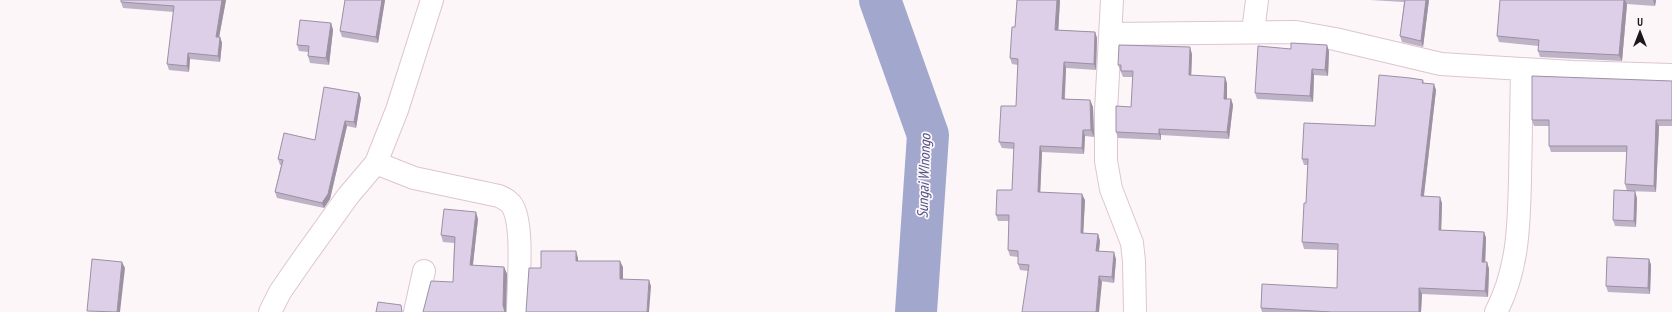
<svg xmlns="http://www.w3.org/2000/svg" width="1672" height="312" font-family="'PT Sans Narrow',sans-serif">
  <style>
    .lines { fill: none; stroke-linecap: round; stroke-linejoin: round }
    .river { stroke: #a2a7cd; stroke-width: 42 }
    .minor-casing { stroke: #dec4d1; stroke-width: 24 }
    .minor { stroke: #fff; stroke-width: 22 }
    .wall { fill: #beb2c7 }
    .shaded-wall { fill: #9b91a2 }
    .building { fill: #ddcfe7; stroke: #9b91a2 }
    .labels { text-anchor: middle; stroke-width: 3.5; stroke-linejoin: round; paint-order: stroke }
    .water-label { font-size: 15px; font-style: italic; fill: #4d5287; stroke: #fcf6f9 }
  </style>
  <rect width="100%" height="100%" fill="#fcf6f9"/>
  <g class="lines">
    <path class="river" d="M880,0L928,135L916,312"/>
    <defs>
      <path id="minor" d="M1112,0L1106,111V161L1111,189L1132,243L1134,261L1135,312
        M1253,32L1257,0
        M1111,34L1296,32L1335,39L1441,64L1573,72L1672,75
        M376,163L414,178L499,196C505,199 510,201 513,207C524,228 518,287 518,312
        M270,312L280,292L300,263L348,196L376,163L397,110L432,0
        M415,312L424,271
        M1496,312C1518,270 1519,226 1520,179C1521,143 1521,106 1522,70"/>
    </defs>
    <use href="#minor" class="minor-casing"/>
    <use href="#minor" class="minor"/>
  </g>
  <path class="wall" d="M121,0H226L219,37H220L222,43L220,62L190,59L189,72L169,70L167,64L174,12L123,8L121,2Z
    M345,0H385L378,43L342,37L340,31Z
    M1017,0H1060L1058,30L1095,32L1097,38L1096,70L1066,68L1065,99L1090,100L1093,107L1094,137L1085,136L1084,154L1042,152L1040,192L1085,200L1083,233L1098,234L1100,241L1099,251L1116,259L1114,283L1028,271L1020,270L1018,264V257L1010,256L1008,250L1009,221H998L996,215L1012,190L1014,149L1002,148L999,142L1016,106L1018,65L1012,64L1010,58L1015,27Z
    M1370,0H1429L1423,47L1402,42L1400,36L1404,2Z
    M1500,0H1656L1655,6L1627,4L1622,61L1540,57L1538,51V46L1499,42L1497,36Z
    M331,23L333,30L329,65L310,63L308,56V52L299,51L297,45Z
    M1329,51L1328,76L1314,75L1313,102L1257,99L1255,93Z
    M1192,54L1191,75L1227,83V99H1231L1233,105L1229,139L1161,135V140L1118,138L1116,132L1131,107L1133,77H1123L1118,65Z
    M1423,80L1424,83L1436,90L1424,196L1442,203L1441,230L1484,232L1486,238L1485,262H1487L1489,269L1488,297L1422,294L1421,312H1262L1261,308L1337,288L1338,250L1304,249L1302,242L1306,203L1308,165H1304L1302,159L1375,126Z
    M1672,81V126H1659L1656,192L1627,191L1625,184L1627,152H1551L1549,146V126H1534L1532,120Z
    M359,93L361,98L356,128L347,126L330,199L324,208L277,198L275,192L281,165H280L278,159L315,140Z
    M1637,198L1636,227L1615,226L1613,220Z
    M478,219L473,265L504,267L507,274L506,312L453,282L454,243L443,242L441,235Z
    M1649,259L1651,265L1650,294L1608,292L1606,286Z"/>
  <path class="shaded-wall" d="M222,0H226L218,43L216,37Z
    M382,0H385L378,43L376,37Z
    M1057,0H1060L1058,36L1055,30Z
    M1426,0H1429L1423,47L1421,41Z
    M1624,0H1625L1627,4L1622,61L1619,55Z
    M1653,0H1656L1655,6Z
    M331,23L333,30L329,65L326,58Z
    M1095,32L1097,38L1096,70L1094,64Z
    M220,37L222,43L220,62L218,56Z
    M1327,45L1329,51L1328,76L1325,70Z
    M1190,47L1192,54L1191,81L1189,75Z
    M188,53L190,59L189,72L187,66Z
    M1064,62L1066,68L1064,105L1062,99Z
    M1312,69L1314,75L1313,102L1310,96Z
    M1225,77L1227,83V105L1224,99Z
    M1434,84L1436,90L1423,202L1421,196Z
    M359,93L361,98L356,128L354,122Z
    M1231,99L1233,105L1229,139L1227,132Z
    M1090,100L1093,107L1094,137L1091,130Z
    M1656,120L1659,126L1656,192L1654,186Z
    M345,121L347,126L330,199L324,208L322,203Z
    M1159,129L1161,135V140L1159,134Z
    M1083,130L1085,136L1084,154L1082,148Z
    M1040,146L1042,152L1040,198L1038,192Z
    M1635,191L1637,198L1636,227L1634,221Z
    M1082,194L1085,200L1083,239L1081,233Z
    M1440,197L1442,203L1441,236L1439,230Z
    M476,212L478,219L472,272L470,265Z
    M1484,232L1486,238L1485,268L1482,262Z
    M1098,234L1100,241L1098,257L1096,251Z
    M576,251L578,258V267L576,261Z
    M1114,252L1116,259L1114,283L1112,277Z
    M1649,259L1651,265L1650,294L1648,288Z
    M620,261L623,267V285L620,279Z
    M122,262L125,268L120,312H117Z
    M1487,262L1489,269L1488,297L1485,291Z
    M504,267L507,274L506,312H505L503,305Z
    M1099,276L1102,282L1099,312H1096Z
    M649,280L651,286L649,312H647Z
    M1419,288L1422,294L1421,312H1419Z"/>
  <path class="building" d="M121,0H222L216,37H220L218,56L188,53L187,66L167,64L174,6L121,2Z
    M345,0H382L376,37L340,31Z
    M1017,0H1057L1055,30L1095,32L1094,64L1064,62L1062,99L1090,100L1091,130H1083L1082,148L1040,146L1038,192L1082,194L1081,233L1098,234L1096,251L1114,252L1112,277L1099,276L1096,312H1022L1029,265L1018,264V251L1008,250L1009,215H996L997,190H1012L1014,143L999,142L1001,106H1016L1018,59L1010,58L1012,27H1015Z
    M1405,0H1426L1421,41L1400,36Z
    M1500,0H1624L1619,55L1538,51L1539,40L1497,36Z
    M300,20L331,23L326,58L308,56L309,46L297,45Z
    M1291,43L1327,45L1325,70L1312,69L1310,96L1255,93L1258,46L1291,49Z
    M1119,45L1190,47L1189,75L1225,77L1224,99H1231L1227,132L1159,129V134L1116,132V106L1131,107L1133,71H1121V65H1118Z
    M1379,75L1410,78L1423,80L1422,83L1434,84L1421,196L1440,197L1439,230L1484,232L1482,262H1487L1485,291L1419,288V312H1332L1261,308L1262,284L1337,288L1338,244L1302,242L1304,203H1306L1308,159H1302L1304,123L1375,126Z
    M1532,76L1672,81V120H1656L1654,186L1625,184L1627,146H1549V120H1532Z
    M324,87L359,93L354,122L345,121L328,194L322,203L275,192L283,160L278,159L284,133L315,140Z
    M1614,190L1635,191L1634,221L1613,220Z
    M444,209L476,212L470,265L504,267L503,305L505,312H423L431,281L453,282L455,237L441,235Z
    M541,251H576V261H620V279L649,280L647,312H526L529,268H541Z
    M1607,257L1649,259L1648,288L1606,286Z
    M92,259L122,262L117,312L87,311Z
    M378,302L401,305L402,312H376Z"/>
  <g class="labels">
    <g class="water-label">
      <text transform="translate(924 176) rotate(-88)" y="5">Sungai WInongo</text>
    </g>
  </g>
  <g transform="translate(1640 32)" stroke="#fcf6f9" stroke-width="3" paint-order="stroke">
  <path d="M0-3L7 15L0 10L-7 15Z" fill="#1e151a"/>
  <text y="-6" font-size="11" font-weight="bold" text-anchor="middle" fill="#1e151a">U</text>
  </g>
</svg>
